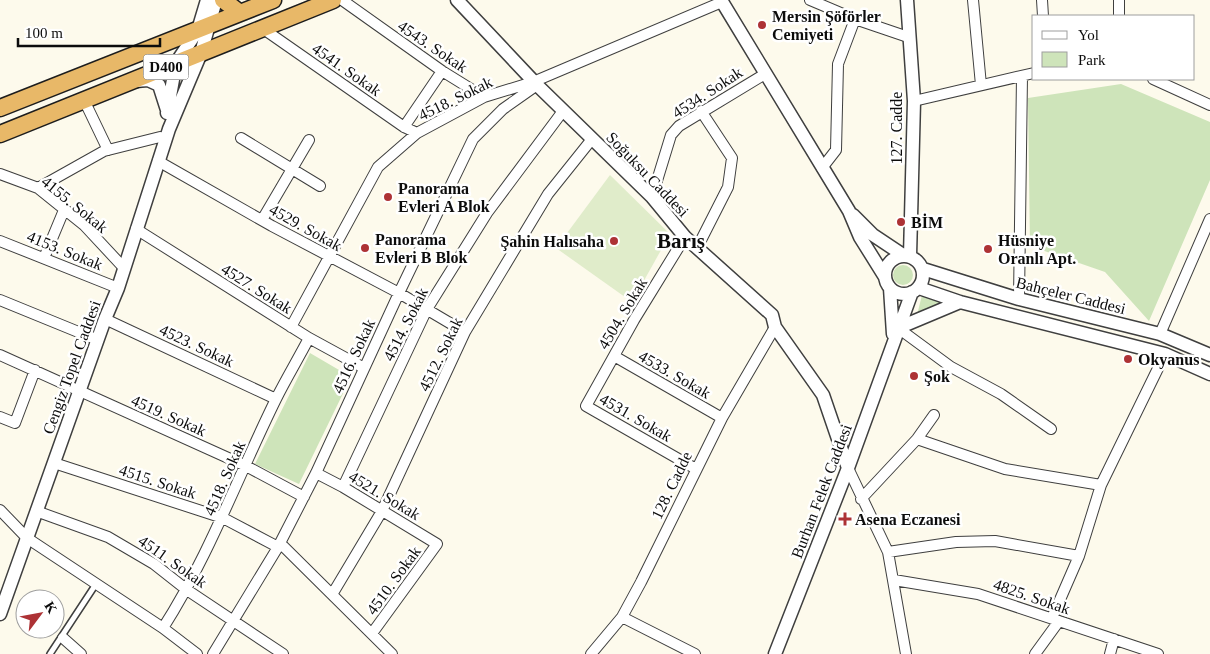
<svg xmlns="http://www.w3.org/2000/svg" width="1210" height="654" font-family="'Times New Roman',serif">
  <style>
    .green { fill: #cee4ba }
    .pitch { fill: #e0ecca }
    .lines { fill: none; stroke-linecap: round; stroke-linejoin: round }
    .service-casing { stroke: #3f3f3f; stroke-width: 8 }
    .minor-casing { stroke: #3f3f3f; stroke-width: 12 }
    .tertiary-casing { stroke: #3f3f3f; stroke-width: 15 }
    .trunk-casing { stroke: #1d1d1d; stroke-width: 19 }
    .service { stroke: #fff; stroke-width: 5 }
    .minor { stroke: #fff; stroke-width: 10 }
    .tertiary { stroke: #fff; stroke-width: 12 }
    .trunk { stroke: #e8b868; stroke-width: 16 }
    .poi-dot { fill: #ad3235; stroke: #fff; stroke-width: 2 }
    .labels { text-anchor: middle; stroke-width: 5; stroke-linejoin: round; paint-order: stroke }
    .shield { fill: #fff; stroke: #555; stroke-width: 1 }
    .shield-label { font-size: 15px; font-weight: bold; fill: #0c0c0c }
    .poi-label { font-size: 16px; font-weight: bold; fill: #0c0c0c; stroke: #fff; text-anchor: start }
    .street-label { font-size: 16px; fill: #0c0c0c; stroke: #fff }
    .district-label { font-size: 21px; font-weight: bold; fill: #0c0c0c; stroke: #fff }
  </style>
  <rect width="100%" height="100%" fill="#fdfaec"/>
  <path class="green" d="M1121,84L1210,122V180L1149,321L1105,272L1030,246L1028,98Z
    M893 275a10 10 0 1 1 20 0a10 10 0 1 1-20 0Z
    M922,295L945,303L917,315Z
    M310,353L351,377L299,484L255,464Z"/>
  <path class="pitch" d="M610,175L670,234L632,302L556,248Z"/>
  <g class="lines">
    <defs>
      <path id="service" d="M50,654L96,584"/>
      <path id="minor" d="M342,0L442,71L484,97
        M810,0L855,19L908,37
        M973,0L981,85
        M1042,0L1043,16
        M1119,0V16
        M262,28L404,127L417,133
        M1153,79L1210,105
        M84,100L108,150
        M914,101L1034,73
        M404,127L442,71
        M241,138L320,186
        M158,161L272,226L399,293L465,332
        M822,168L836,150L838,64L855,19
        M0,174L38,188L84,225L124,268
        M38,188L104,151L160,137L165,141
        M652,197L671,135L679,126L765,74
        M262,220L309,140
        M136,229L309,338L364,368
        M685,237L634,320L586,406L696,469
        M0,241L118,288
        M697,248L728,187L732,158L701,111
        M44,258L64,210
        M1019,299L1022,76
        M0,300L98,340
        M105,319L276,399
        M291,327L378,167L417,133L484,97L533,82L722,2
        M898,328L951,367L1001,394L1051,429
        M1160,334L1210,219
        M0,355L246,466L304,497
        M614,356L722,418
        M0,417L15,423L35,370
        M917,439L1005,469L1101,485
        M54,463L223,518L278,547
        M848,468L888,552L906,654
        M316,473L343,487L437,544L373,632
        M343,487L427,309L487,213L563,111
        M861,499L917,439L934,415
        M0,510L27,538L163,628L197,654
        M36,511L108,537L154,564L187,590L283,654
        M280,543L392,654
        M888,552L956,542L995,541L1079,556
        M894,580L978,594L1158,654
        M333,593L382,511L465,332L548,194L592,139
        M622,617L695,654
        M1052,618L1079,556L1101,485L1165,354
        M163,628C209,556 238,476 276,399C286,379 298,359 309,338
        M63,638L81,654
        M213,654L278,547L316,473L399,293L473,139L503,109L537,85
        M591,654L622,617L641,582L722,418L775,327
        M1035,654L1059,621
        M1110,654L1114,639"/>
      <path id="tertiary" d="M457,0L537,85L652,197L685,237L772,315L775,327L823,395L848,468
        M721,0L849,211L860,237L885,277
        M907,0L914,101L910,256
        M136,81L148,80L159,85L167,110
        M167,113L176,63L198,30L207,0
        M853,215L873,235L903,255
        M885 275a19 19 0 1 1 38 0a19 19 0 1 1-38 0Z
        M923,269L1019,299L1160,334L1210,355
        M890,288L893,334
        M919,288L960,302L1165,354L1210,374
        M898,328L960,302
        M0,614L105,319L118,288L169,129L201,53L216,0
        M775,654L848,468L912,292"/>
      <path id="trunk" d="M223,0L240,13
        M0,108L273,0
        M0,134L333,0"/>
    </defs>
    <use href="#service" class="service-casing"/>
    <use href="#minor" class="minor-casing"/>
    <use href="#tertiary" class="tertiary-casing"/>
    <use href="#trunk" class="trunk-casing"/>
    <use href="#service" class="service"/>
    <use href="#minor" class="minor"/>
    <use href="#tertiary" class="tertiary"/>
    <use href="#trunk" class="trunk"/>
  </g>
  <g class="poi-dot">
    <circle cx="762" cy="25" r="5"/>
    <circle cx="388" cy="197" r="5"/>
    <circle cx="901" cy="222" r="5"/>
    <circle cx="614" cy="241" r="5"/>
    <circle cx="365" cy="248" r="5"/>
    <circle cx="988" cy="249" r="5"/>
    <circle cx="1128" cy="359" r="5"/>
    <circle cx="914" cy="376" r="5"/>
    <path d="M842.5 511.5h5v5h5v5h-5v5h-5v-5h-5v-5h5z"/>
  </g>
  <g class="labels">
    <rect class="shield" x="143.5" y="54.5" width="45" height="25" rx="4"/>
    <g class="shield-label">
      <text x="166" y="72">D400</text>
    </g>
    <g class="poi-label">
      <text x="772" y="22">Mersin Şöförler<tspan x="772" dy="18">Cemiyeti</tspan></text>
      <text x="398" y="194">Panorama<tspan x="398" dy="18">Evleri A Blok</tspan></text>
      <text x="911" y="228">BİM</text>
      <text x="375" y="245">Panorama<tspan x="375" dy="18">Evleri B Blok</tspan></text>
      <text x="998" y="246">Hüsniye<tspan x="998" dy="18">Oranlı Apt.</tspan></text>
      <text x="604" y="247" text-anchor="end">Şahin Halısaha</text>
      <text x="1138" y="365">Okyanus</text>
      <text x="924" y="382">Şok</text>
      <text x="855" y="525">Asena Eczanesi</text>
    </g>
    <g class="street-label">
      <text transform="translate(433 46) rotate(34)" y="6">4543. Sokak</text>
      <text transform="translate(347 69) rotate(35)" y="6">4541. Sokak</text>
      <text transform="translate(707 92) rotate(-33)" y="6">4534. Sokak</text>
      <text transform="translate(455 98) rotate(-26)" y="6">4518. Sokak</text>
      <text transform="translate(896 128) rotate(-90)" y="6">127. Cadde</text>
      <text transform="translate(648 174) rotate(46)" y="6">Soğuksu Caddesi</text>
      <text transform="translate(75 204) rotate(39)" y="6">4155. Sokak</text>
      <text transform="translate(306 227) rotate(29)" y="6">4529. Sokak</text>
      <text transform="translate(65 250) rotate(22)" y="6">4153. Sokak</text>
      <text transform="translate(257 288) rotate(32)" y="6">4527. Sokak</text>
      <text transform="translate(1071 295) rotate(14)" y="6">Bahçeler Caddesi</text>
      <text transform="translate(622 313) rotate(-59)" y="6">4504. Sokak</text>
      <text transform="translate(405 324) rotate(-63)" y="6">4514. Sokak</text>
      <text transform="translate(197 345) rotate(25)" y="6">4523. Sokak</text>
      <text transform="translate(440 354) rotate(-64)" y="6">4512. Sokak</text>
      <text transform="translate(353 356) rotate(-65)" y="6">4516. Sokak</text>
      <text transform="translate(71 367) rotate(-70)" y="6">Cengiz Topel Caddesi</text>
      <text transform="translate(675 374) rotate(30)" y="6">4533. Sokak</text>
      <text transform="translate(169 415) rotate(24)" y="6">4519. Sokak</text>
      <text transform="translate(636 417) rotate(30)" y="6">4531. Sokak</text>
      <text transform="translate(224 478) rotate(-66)" y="6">4518. Sokak</text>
      <text transform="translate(158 481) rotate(18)" y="6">4515. Sokak</text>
      <text transform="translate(671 485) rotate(-64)" y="6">128. Cadde</text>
      <text transform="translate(821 491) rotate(-69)" y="6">Burhan Felek Caddesi</text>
      <text transform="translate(385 495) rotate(31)" y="6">4521. Sokak</text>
      <text transform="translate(173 561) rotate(35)" y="6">4511. Sokak</text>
      <text transform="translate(393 580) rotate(-54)" y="6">4510. Sokak</text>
      <text transform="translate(1032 596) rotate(19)" y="6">4825. Sokak</text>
    </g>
    <g class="district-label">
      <text x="681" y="248">Barış</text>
    </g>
  </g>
  <rect x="1032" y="15" width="162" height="65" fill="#ffffff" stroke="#9e9e9e"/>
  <rect x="1042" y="31" width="25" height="8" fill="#ffffff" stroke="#9e9e9e"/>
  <text x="1078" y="40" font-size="15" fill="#0c0c0c">Yol</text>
  <rect x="1042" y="52" width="25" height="15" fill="#cee4ba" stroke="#9e9e9e"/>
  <text x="1078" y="65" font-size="15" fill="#0c0c0c">Park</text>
  <g transform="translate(40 614) rotate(58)"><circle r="24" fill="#ffffff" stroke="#9e9e9e"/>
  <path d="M0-4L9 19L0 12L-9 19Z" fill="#ad3235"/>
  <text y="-8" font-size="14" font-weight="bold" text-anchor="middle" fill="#0c0c0c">K</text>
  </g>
  <path d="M18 38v8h142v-8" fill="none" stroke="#0c0c0c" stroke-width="2.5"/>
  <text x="25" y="38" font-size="15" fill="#0c0c0c" stroke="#ffffff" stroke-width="4" paint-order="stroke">100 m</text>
</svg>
